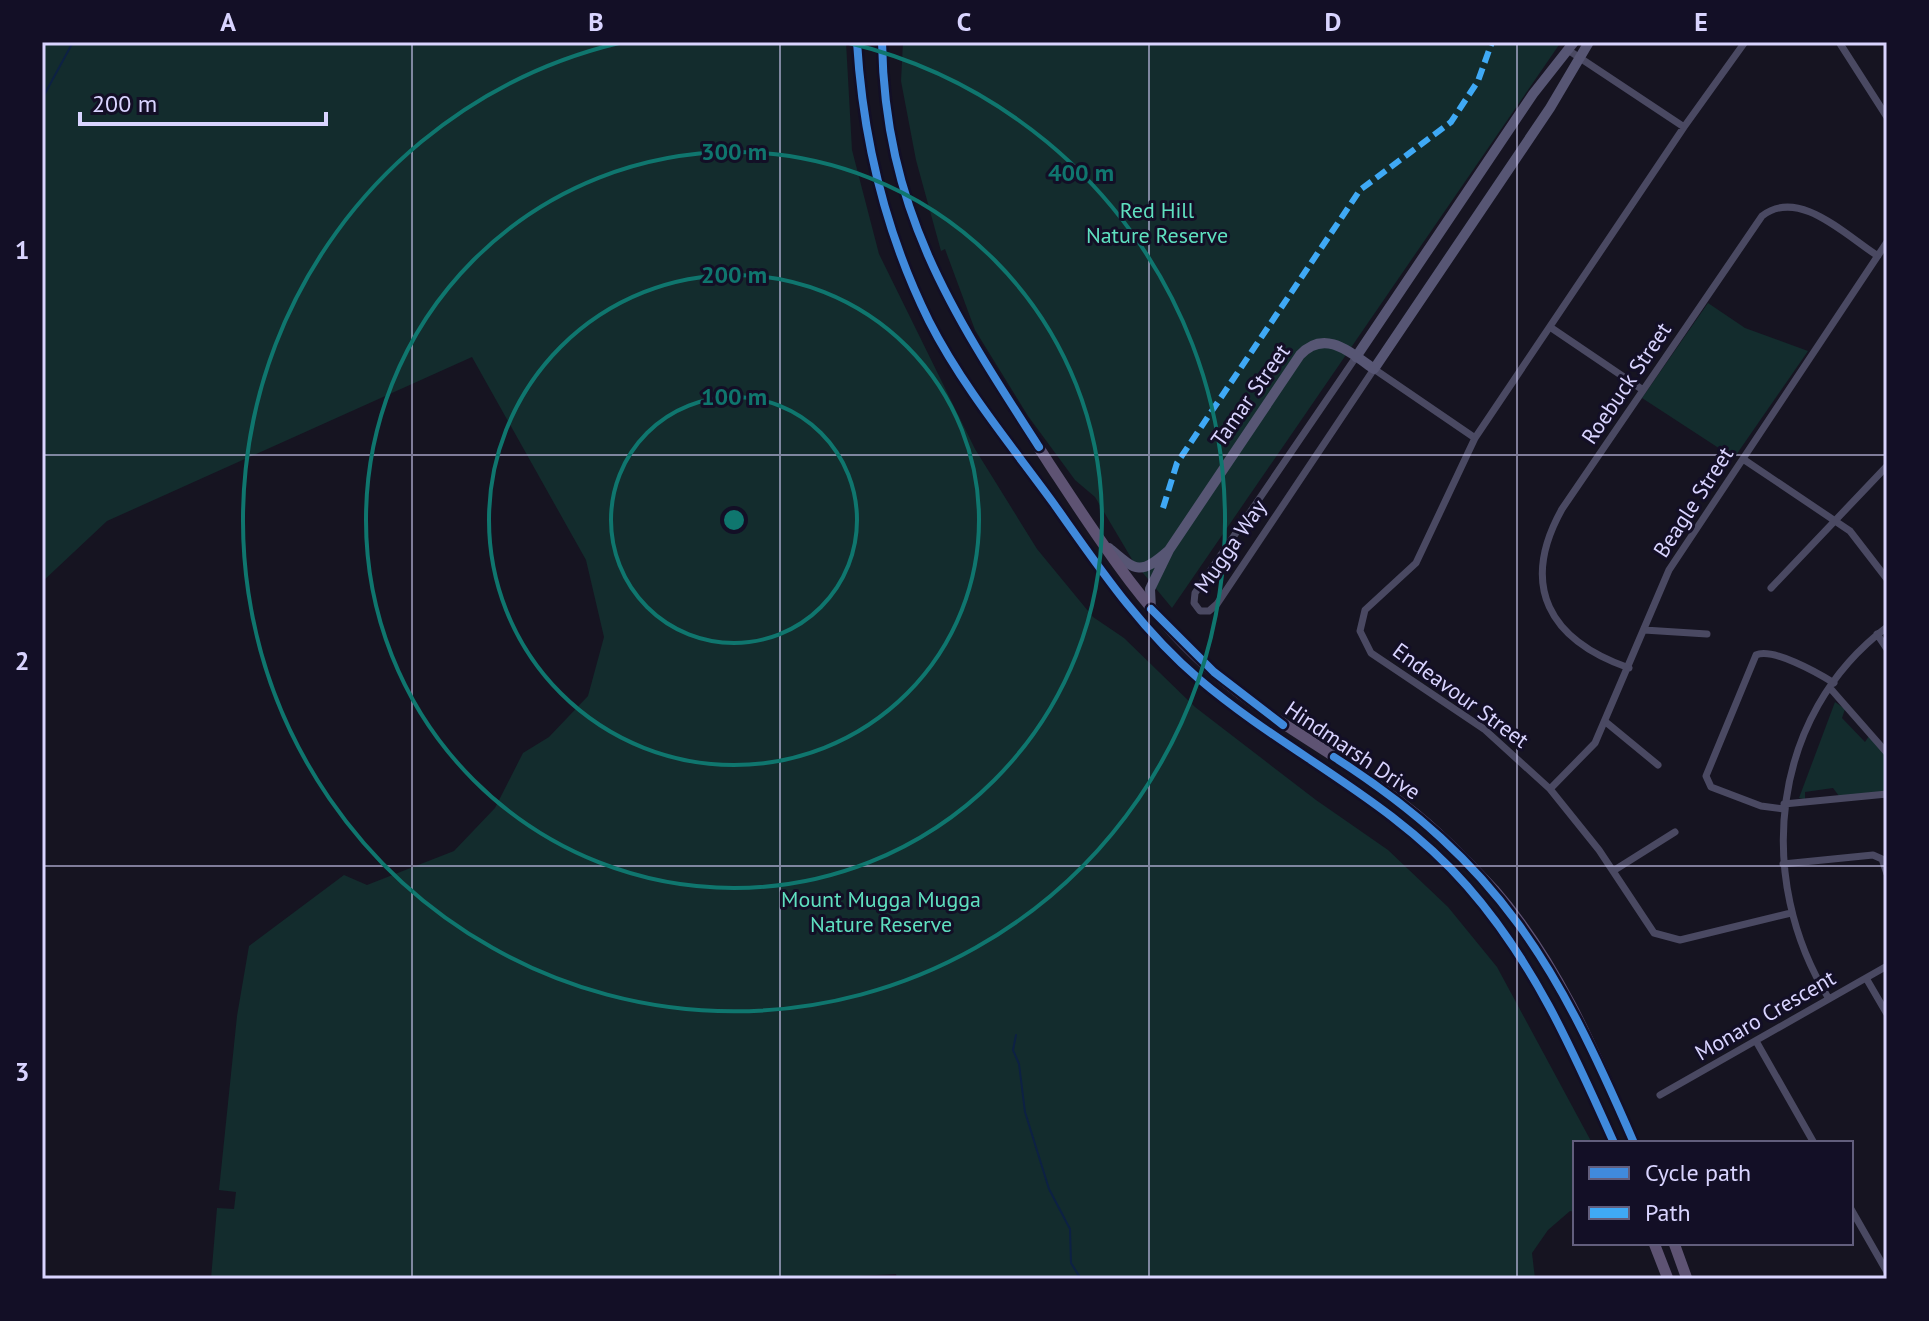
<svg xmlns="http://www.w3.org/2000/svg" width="1929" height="1321" font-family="'PT Sans',sans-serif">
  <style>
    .green { fill: #132c2d }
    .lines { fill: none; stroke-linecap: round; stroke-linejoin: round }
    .stream { stroke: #0d2144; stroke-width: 2 }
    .minor { stroke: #4a4962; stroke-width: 7 }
    .secondary { stroke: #575674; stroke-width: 10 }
    .primary { stroke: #5e5373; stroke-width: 11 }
    .quiet { stroke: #3fa9f5; stroke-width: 6; stroke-dasharray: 12 6; stroke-linecap: butt }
    .cycleway-casing { stroke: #130f26; stroke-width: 13 }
    .cycleway { stroke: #408adc; stroke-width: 8 }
    .grid { fill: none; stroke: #d9d4ff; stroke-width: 2; stroke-opacity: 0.55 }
    .ring { fill: none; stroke: #0f766e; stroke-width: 4 }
    .labels { text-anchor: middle; stroke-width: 6; stroke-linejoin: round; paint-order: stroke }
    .park-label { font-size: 22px; fill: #5fe0c0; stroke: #130f26 }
    .street-label { font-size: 22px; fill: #d9d4ff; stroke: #130f26 }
    .centre { fill: #0f766e; stroke: #130f26; stroke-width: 4 }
    .ring-label { font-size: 24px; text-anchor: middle; font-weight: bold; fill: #0f766e; stroke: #130f26; stroke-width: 6; stroke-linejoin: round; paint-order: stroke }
    .neatline { fill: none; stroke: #d9d4ff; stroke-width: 3 }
    .grid-label { font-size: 26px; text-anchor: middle; font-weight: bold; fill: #d9d4ff }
  </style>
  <rect width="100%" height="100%" fill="#161421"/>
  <path class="green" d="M42,42H846L852,150L879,254L975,449L1037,549L1093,617L1124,638L1195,707L1316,800L1388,850L1448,907L1497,967L1592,1143H1575V1212L1570,1211L1548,1230L1532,1253L1535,1279H897L896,1274L800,1279H211L217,1208L234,1209L236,1192L219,1190L237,1016L249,946L344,875L367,885L454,851L495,808L523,753L549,737L588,696L604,637L586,560L472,357L107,521L42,582Z
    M903,42H1561L1172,608L1133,561L1095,497L1075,480L1028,416L975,330L945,249L941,251L916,160L901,81Z
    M1708,303L1745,328L1808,351L1734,458L1642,398Z
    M1835,702L1845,709L1842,718L1865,742L1869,736L1887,756V791L1839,796L1833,788L1805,792V799L1799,798Z"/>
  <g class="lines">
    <path class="stream" d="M42,99L73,42
      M1016,1035L1013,1050L1019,1064L1025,1112L1049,1189L1070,1229L1071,1263L1081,1279"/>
    <path class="minor" d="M1745,42L1684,127L1475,438L1416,563L1365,610L1360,631L1371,653L1484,729L1550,789L1599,850L1654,933L1680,940L1791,913
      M1839,42L1887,117
      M1568,50L1684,127
      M1550,327L1643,390
      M1356,357L1195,593L1194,603L1200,611H1209L1217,604L1374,369L1475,438
      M1743,459L1850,531L1887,579
      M1771,588L1887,466
      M1644,630L1707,634
      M1877,634L1887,649
      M1629,668C1549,640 1519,586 1562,509L1762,216C1799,187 1846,236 1878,256
      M1830,688L1887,753
      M1607,723L1658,765
      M1550,789L1595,743L1669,570L1887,242
      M1784,804L1887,794
      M1784,809L1761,806L1711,787L1706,776L1756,655C1772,647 1818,673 1834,683
      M1783,864L1873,855L1882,859L1887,874
      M1613,871L1675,832
      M1866,978L1887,1014
      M1829,999C1754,879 1770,715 1887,627
      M1756,1041L1814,1143
      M1660,1095L1887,966
      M1851,1209L1887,1272"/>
    <path class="secondary" d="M1356,357L1533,94L1574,42
      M1109,548C1136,571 1140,576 1168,551
      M1151,609L1150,589L1169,550L1300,355C1325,328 1351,353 1374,369L1550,108L1589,42"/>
    <path class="primary" d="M857,42C863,141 885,232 929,321C962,386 1011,445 1054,504C1098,566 1140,629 1199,679C1286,753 1391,799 1467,886C1534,962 1573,1051 1614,1143
      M882,42C885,219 959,323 1050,465C1100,541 1147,615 1217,675C1275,724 1344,758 1404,805C1437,830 1466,860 1494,890C1558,963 1596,1055 1634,1143
      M1654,1243L1668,1279
      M1674,1243L1687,1279"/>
    <path class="quiet" d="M1163,508L1177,463L1360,190L1451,122L1478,81L1492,42"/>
    <defs>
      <path id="cycleway" d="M857,42C863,141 885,232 929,321C962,386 1011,445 1054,504C1098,566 1140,629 1199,679C1286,753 1391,799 1467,886C1534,962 1573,1051 1614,1143
        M882,42C885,210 951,311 1039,447
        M1151,609L1214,672L1283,725
        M1334,757C1501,864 1557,965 1634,1143"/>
    </defs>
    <use href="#cycleway" class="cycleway-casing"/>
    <use href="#cycleway" class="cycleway"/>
  </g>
  <path class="grid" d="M412,42V1279M780,42V1279M1149,42V1279M1517,42V1279M42,455H1887M42,866H1887"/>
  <g class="ring">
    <circle cx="734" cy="520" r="123"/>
    <circle cx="734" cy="520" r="245"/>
    <circle cx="734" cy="520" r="368"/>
    <path d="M849 43A491 491 0 1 1 619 43"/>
  </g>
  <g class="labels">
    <g class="park-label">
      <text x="1157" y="218">Red Hill<tspan x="1157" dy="25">Nature Reserve</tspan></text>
      <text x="881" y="907">Mount Mugga Mugga<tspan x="881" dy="25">Nature Reserve</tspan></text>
    </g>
    <g class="street-label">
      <text transform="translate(1626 383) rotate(-56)" y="8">Roebuck Street</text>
      <text transform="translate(1250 395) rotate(-55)" y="8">Tamar Street</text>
      <text transform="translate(1693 502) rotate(-57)" y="8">Beagle Street</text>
      <text transform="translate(1230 546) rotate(-55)" y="8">Mugga Way</text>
      <text transform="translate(1461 695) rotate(36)" y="8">Endeavour Street</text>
      <text transform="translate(1353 750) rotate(34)" y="8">Hindmarsh Drive</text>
      <text transform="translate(1765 1015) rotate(-30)" y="8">Monaro Crescent</text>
    </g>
  </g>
  <circle cx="734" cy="520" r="12" class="centre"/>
  <g class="ring-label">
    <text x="734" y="160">300 m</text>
    <text x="1081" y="181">400 m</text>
    <text x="734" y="283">200 m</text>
    <text x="734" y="405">100 m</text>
  </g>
  <rect width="1929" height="1321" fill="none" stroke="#130f26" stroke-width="88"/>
  <rect x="1573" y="1141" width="280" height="104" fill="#130f26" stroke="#625e7d" stroke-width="2"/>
  <rect x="1589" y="1167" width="40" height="12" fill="#408adc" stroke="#625e7d" stroke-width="2"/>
  <text x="1645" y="1181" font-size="24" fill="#d9d4ff">Cycle path</text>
  <rect x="1589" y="1207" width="40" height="12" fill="#3fa9f5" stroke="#625e7d" stroke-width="2"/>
  <text x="1645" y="1221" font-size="24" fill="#d9d4ff">Path</text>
  <path d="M80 112v12h246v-12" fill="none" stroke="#d9d4ff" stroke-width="4"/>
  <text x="92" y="112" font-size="24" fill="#d9d4ff" stroke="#130f26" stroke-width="6" paint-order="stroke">200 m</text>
  <rect x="44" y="44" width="1841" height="1233" class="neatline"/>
  <g class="grid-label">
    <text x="228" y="31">A</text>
    <text x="596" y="31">B</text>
    <text x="964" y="31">C</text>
    <text x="1333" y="31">D</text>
    <text x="1701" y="31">E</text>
    <text x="22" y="259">1</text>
    <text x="22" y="670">2</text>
    <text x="22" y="1081">3</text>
  </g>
</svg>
